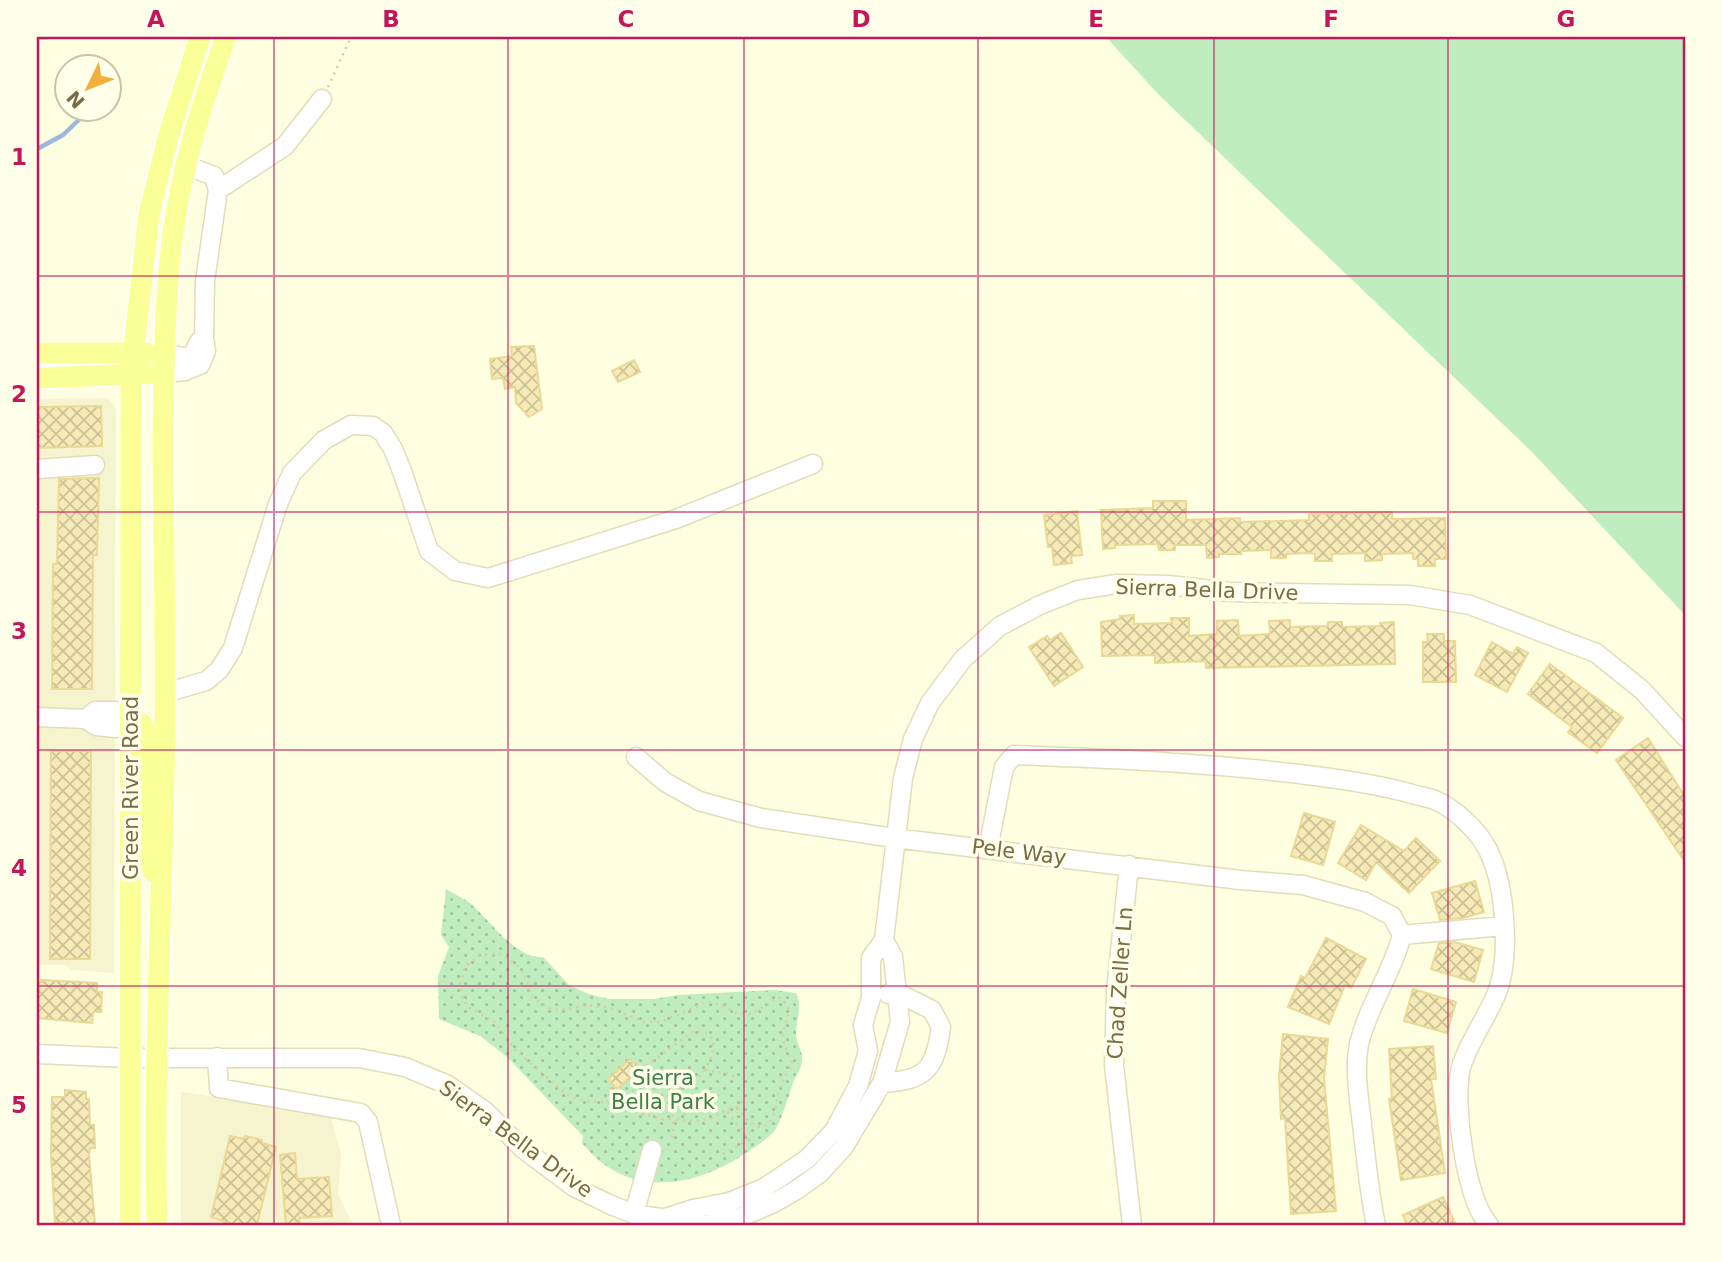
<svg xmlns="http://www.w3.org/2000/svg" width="1722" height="1262" font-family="'DejaVu Sans',sans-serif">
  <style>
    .residential { fill: #f6f4cf }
    .green { fill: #bfedbf }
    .park { fill: url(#park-dots) }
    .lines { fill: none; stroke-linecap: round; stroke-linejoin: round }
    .stream { stroke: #9ab7dc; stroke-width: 4.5 }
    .building { fill: url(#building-cross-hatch); stroke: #ead896; stroke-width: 2 }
    .minor-casing { stroke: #e1dcb9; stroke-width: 21 }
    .major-casing { stroke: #fff; stroke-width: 24 }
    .path { stroke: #dbcd9a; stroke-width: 2.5; stroke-dasharray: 2 5; stroke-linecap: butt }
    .minor { stroke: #fff; stroke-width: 18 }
    .major { stroke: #fbff98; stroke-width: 21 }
    .grid { fill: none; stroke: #c2185b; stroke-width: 2; stroke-opacity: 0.55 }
    .labels { text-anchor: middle; stroke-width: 7; stroke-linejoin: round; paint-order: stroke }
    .street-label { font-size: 21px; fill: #786c46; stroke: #ffffea }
    .park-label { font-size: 21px; fill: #3d7f44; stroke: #ffffea }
    .neatline { fill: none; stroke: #c2185b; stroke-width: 2.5 }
    .grid-label { font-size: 23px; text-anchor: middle; font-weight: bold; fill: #c2185b }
  </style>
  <defs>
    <pattern id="park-dots" width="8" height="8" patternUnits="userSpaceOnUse" patternTransform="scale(1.75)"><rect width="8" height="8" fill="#bfedbf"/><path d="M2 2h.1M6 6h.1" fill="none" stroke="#a0c49d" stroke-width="1.8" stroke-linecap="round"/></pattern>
    <pattern id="building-cross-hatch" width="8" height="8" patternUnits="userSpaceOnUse" patternTransform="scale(1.75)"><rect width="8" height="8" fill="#f6eab7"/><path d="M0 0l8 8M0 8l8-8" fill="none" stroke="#ccc297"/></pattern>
  </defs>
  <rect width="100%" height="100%" fill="#fefee1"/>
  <path class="residential" d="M103,398L110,400L116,409L114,973L71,970L65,965H37V399Z
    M181,1092L330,1113L341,1155L338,1195L353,1225H181Z"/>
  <path class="green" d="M1106,37H1685V615L1532,452L1159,95Z"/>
  <path class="park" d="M446,889C454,894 463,898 470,903C489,919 516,960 543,957L569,985L589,994L608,999H654L678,995L774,990L796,993C803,1006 796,1020 796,1034C796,1043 803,1052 802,1060C802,1066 797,1075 794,1080C790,1092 781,1122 775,1130C768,1139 755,1147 746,1153C692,1189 627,1199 582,1143L583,1136L507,1057L480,1036L439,1019L438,976L449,947L441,935Z"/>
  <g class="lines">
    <path class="stream" d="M37,149L63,135L87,112"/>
  </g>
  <path class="building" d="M534,346L542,409L529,417L516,403L515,387L505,389L503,378L492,379L490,359L512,356L511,347Z
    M634,360L640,372L618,382L612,371Z
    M101,406L102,446L37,448V407Z
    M99,478L97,555H93L92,689H52L53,564H57L59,479Z
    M1153,501H1186V520L1240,518V522L1309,520V514L1392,512V519L1445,518L1446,559H1435V566H1418V559H1413V553L1382,554V560L1365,561V553L1332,554V561H1315V554L1310,553L1286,554V558H1271V550L1241,551V554H1219V557L1207,558L1206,545H1175V550H1159L1158,544L1115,545V548L1103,549L1101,510L1153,508Z
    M1077,511L1082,555L1071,556L1072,563L1054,565L1052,547H1048L1044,515Z
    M1134,615V624L1172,623L1171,618H1189V636L1217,634V621L1238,620L1239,636L1270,634L1269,621L1290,620V627L1328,626V622H1342V627L1380,626V623L1394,622L1395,664L1206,668V661L1155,663V655L1102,656L1101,622L1120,619V616Z
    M1061,633L1083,667L1054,686L1029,647L1047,636L1050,640Z
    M1427,634H1444V641H1455L1456,682H1423V642H1428Z
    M1492,642L1513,654L1517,647L1528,653L1507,692L1475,675Z
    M1550,664L1623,718L1597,753L1568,732L1572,727L1528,694Z
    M1648,738L1685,797V862L1616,760Z
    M51,751H91L90,959H50Z
    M1304,813L1335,822L1323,865L1291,856Z
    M1361,825L1404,851L1416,838L1440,861L1409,893L1376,862L1366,880L1338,863Z
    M1475,881L1484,912L1463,918L1440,920L1432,893Z
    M1326,938L1366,959L1351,988L1345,985L1329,1024L1288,1007L1301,976L1305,978Z
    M1454,942L1483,950L1474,982L1431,969L1439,943Z
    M41,980L97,983V992H102L101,1012H93L92,1023L37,1018V982H41Z
    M1413,989L1456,1002L1447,1033L1404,1021Z
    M1283,1034L1328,1039L1324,1078L1336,1211L1291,1214L1285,1118L1281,1119L1279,1076Z
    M1433,1046L1436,1079H1431L1445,1173L1401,1180L1389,1099L1392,1098L1389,1049Z
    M630,1059L639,1069L617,1089L608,1079Z
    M65,1090L86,1092V1099H89L90,1125H94L95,1148H90L89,1155L95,1224L67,1225V1222H55L51,1154L52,1097H65Z
    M230,1136L244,1139L245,1136L262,1140V1143L276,1147L257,1225H235L211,1217Z
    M295,1153L297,1179L329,1177L332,1216L299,1218L300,1225H286L280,1155Z
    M1443,1197L1456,1225H1407L1403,1215Z"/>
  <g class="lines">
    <defs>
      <path id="minor" d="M185,165L214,176L218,190L285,146L322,99
        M204,338L205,281L218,190
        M164,373L185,371L200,365L206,351L204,338L199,342L193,355L186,357L165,355
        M37,469L95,465
        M165,693L206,681L219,670L233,648L278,504L292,473L324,440L351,425L373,426L383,433L393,449L402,471L429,551L455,571L488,578L676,519L813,464
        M37,717L86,719L96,726L116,728L126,719
        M86,719L95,711H116L126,719L130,720
        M636,757L665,782L699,801L761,818L894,838L1240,880L1303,885L1365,902L1392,916L1402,935
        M988,849L1004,767L1014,755C1115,759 1216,763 1315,776C1347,780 1378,785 1409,793C1417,796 1427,797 1435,800C1455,809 1478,830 1488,850C1506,886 1511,959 1496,995C1487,1017 1463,1052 1460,1072C1454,1108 1465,1197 1489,1225
        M1129,865L1116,991L1114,1065L1132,1225
        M1402,935L1503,926
        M37,1054L129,1058H359L405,1067L448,1085L485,1111L522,1148L574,1187L611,1205L634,1214L706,1225L741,1217L774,1203L798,1189L820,1173L843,1148L882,1083L900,1022L893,957L884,940
        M217,1057L219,1088L361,1113L368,1122L391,1225
        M882,1083C926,1080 935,1070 941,1027L932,1010L896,992L888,994
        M634,1214L652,1150
        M665,1218L693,1209L729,1202L764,1188L807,1159L834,1131L858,1086L868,1051L863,1025L871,998V958L884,940L903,778L913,739L930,703L963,659L1000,626L1040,605L1078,590L1117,584L1168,585L1230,592L1410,595L1470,605L1596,653L1642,690L1685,737
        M1376,1225C1369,1192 1366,1158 1362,1124C1359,1099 1354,1070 1359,1044C1368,1006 1392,973 1402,935"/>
      <path id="major" d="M37,353H146
        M37,378L164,373
        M130,720L141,723L147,733L148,838L153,872
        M130,1225L131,374L149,214L169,134L200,37
        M157,1225C153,1057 163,889 165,720C166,626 163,532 163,438C164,370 164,301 173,234C182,165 203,101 226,37"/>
    </defs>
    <use href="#minor" class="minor-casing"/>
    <use href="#major" class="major-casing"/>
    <path class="path" d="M328,87L351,37
      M635,1064L645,1067
      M705,1070L730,1074L734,1077
      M629,1079L637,1088
      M678,1088L691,1109
      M669,1089L658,1083L645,1067L692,1032C729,1026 710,1072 691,1084C684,1088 676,1088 669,1089L667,1098L674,1119L672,1137
      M628,1097L631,1111
      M606,1102L613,1084
      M616,1105L650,1076
      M737,1108C744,1114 747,1124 757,1126C777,1130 775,1099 780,1087C783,1079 789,1071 792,1063C789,1054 783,1045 783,1036C783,1019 798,1008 778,997L752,1014L736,1013L722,1005L707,1002L660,1022H644L606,1007L588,1005L561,1010L551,1009L532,997L524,974L515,963L501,954L481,955L468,964L464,970L460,984L463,1000L468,1007L495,1022L516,1051L566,1094L584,1101L606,1102L660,1119L695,1121L710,1119L726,1110L737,1108L742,1101
      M642,1115L658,1083
      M678,1119L695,1106
      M723,1154L749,1140L726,1110"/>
    <use href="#minor" class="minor"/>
    <use href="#major" class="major"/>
  </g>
  <path class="grid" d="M274,37V1225M508,37V1225M744,37V1225M978,37V1225M1214,37V1225M1448,37V1225M37,276H1685M37,512H1685M37,750H1685M37,986H1685"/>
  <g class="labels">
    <g class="street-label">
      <text transform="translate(1207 590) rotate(2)" y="7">Sierra Bella Drive</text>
      <text transform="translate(131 788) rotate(-90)" y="7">Green River Road</text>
      <text transform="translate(1019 852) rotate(7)" y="7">Pele Way</text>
      <text transform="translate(1120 983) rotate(-86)" y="7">Chad Zeller Ln</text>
      <text transform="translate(516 1139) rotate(36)" y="7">Sierra Bella Drive</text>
    </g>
    <g class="park-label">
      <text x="663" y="1085">Sierra<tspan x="663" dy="24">Bella Park</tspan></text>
    </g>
  </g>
  <rect width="1722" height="1262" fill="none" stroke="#ffffea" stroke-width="77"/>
  <g transform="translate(88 88) rotate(227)"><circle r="33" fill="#ffffea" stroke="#c9c4a8" stroke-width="2"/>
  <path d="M0-5L12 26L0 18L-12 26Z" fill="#f3af3c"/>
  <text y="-10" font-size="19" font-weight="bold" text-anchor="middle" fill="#786c46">N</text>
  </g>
  <rect x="38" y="38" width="1646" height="1186" class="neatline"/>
  <g class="grid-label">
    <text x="156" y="27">A</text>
    <text x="391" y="27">B</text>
    <text x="626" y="27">C</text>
    <text x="861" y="27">D</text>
    <text x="1096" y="27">E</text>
    <text x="1331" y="27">F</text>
    <text x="1566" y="27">G</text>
    <text x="19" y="165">1</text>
    <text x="19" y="402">2</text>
    <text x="19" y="639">3</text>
    <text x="19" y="876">4</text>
    <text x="19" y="1113">5</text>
  </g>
</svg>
